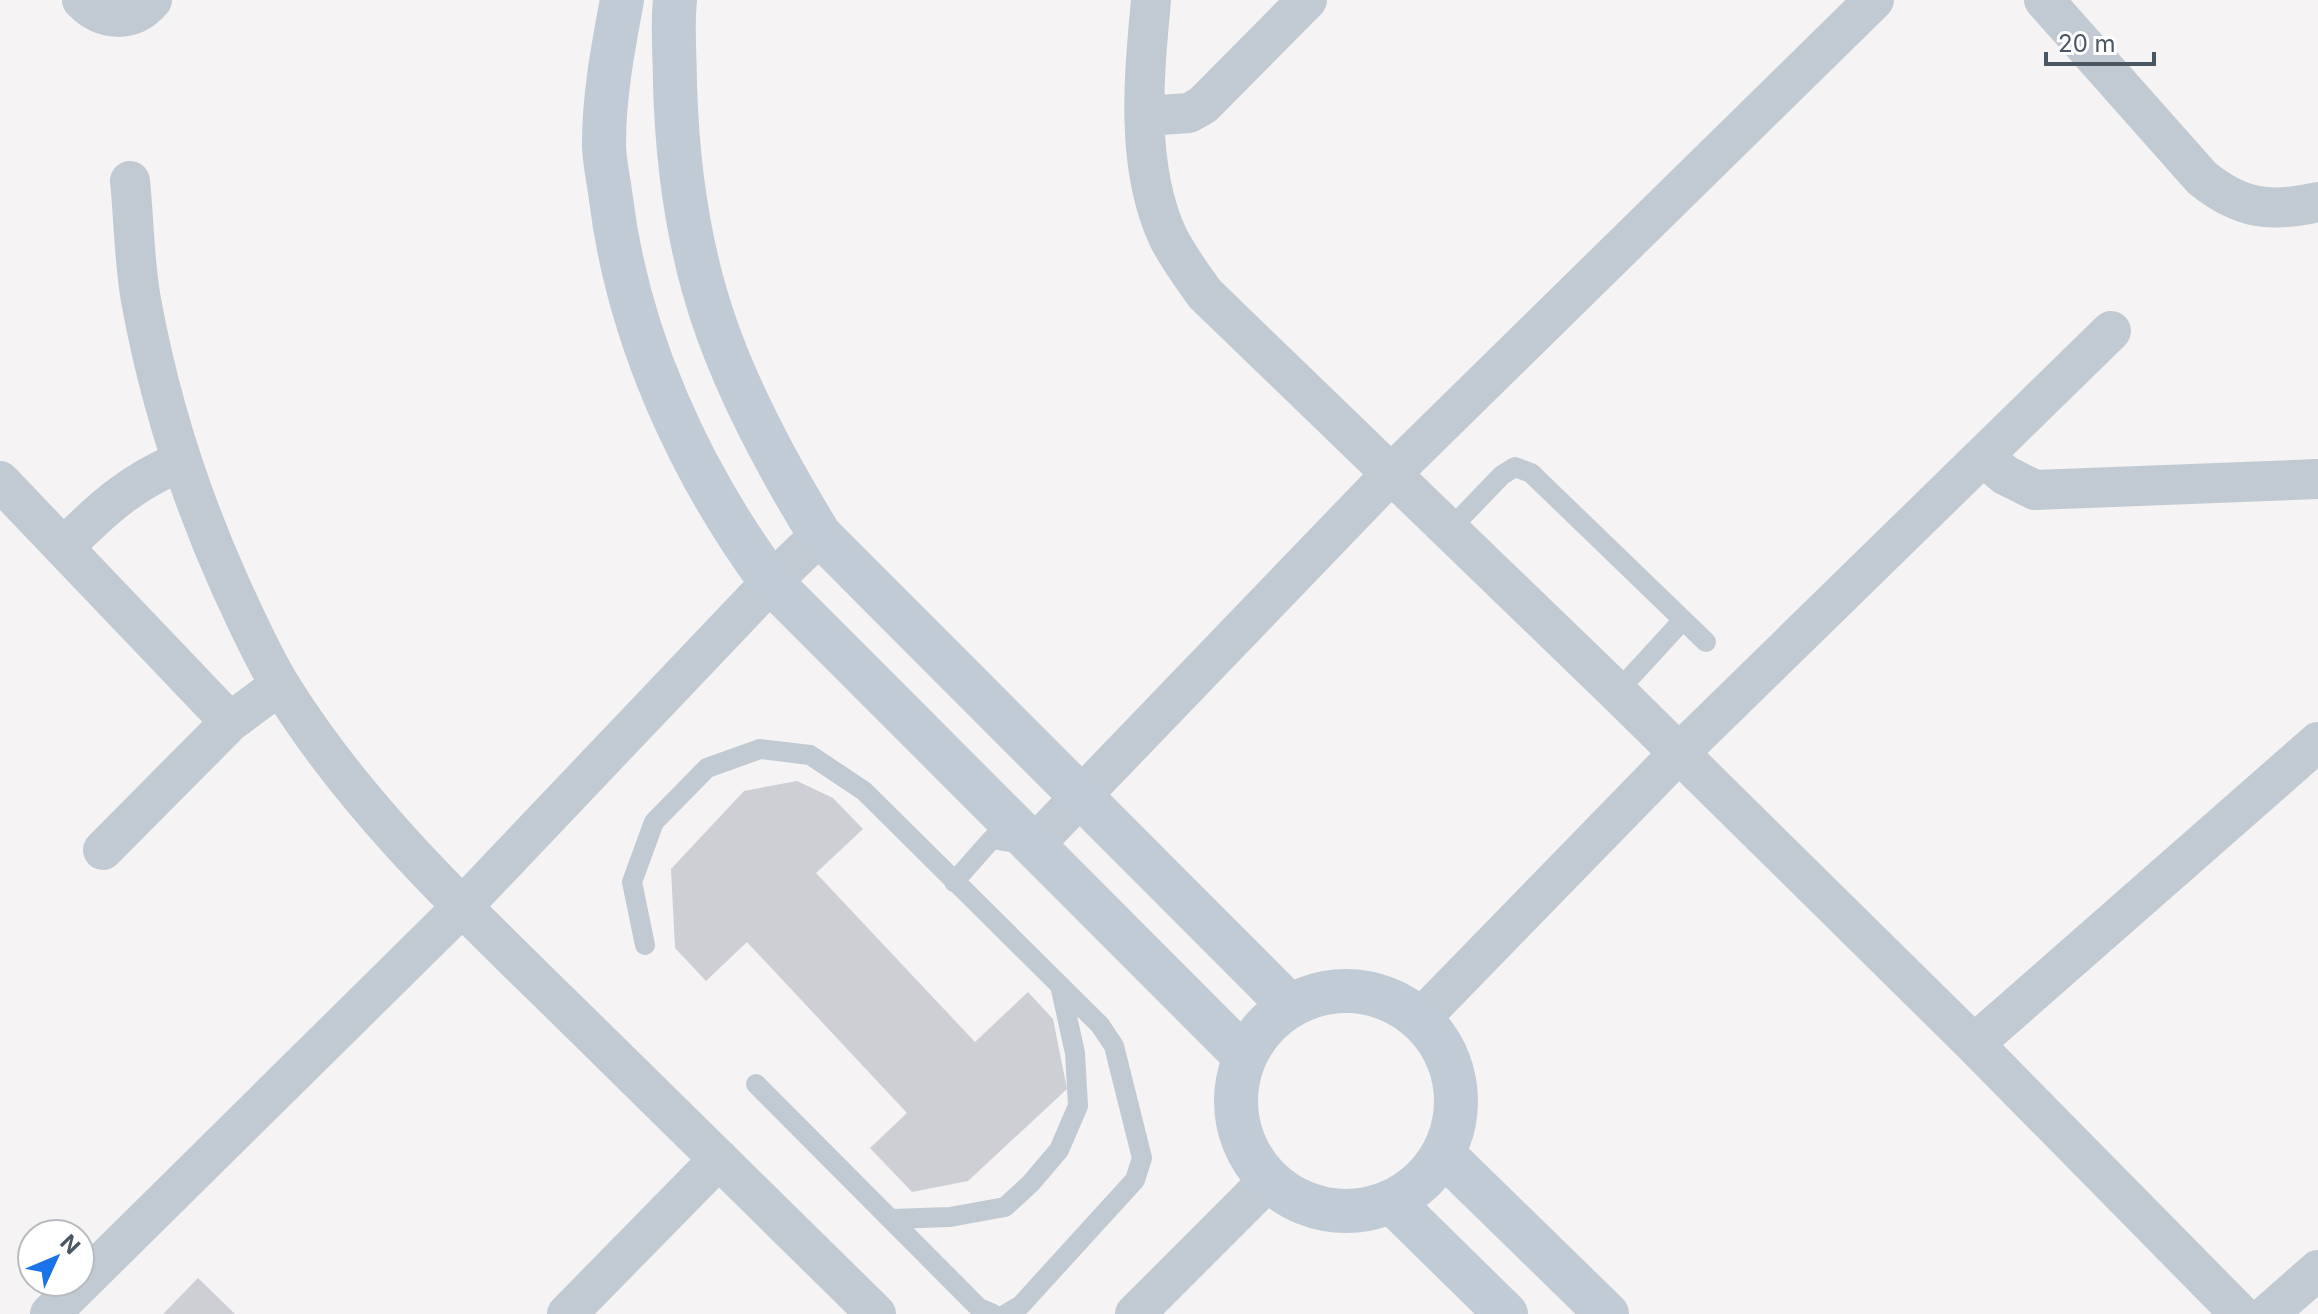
<svg xmlns="http://www.w3.org/2000/svg" width="2318" height="1314" font-family="Inter,sans-serif">
  <style>
    .building { fill: #cdcfd5 }
    .lines { fill: none; stroke-linecap: round; stroke-linejoin: round }
    .service { stroke: #c1cad2; stroke-width: 20 }
    .minor { stroke: #c1cad2; stroke-width: 40 }
    .secondary { stroke: #c1cbd6; stroke-width: 44 }
  </style>
  <rect width="100%" height="100%" fill="#f5f3f3"/>
  <path class="building" d="M797,781L833,798L863,829L816,873L975,1042L1028,992L1053,1019L1067,1089L968,1181L912,1192L870,1148L907,1113L747,942L706,981L675,948L671,869L744,791Z
    M198,1278L235,1314H163Z"/>
  <g class="lines">
    <path class="service" d="M1450,529L1502,475L1515,467L1531,473L1706,642
      M1617,692L1683,620
      M954,882L992,839L1022,844
      M645,945L632,882L654,822L707,768L760,749L810,755L864,791L1100,1025L1114,1046L1142,1158L1135,1180L1021,1305L1006,1314
      M756,1084L979,1308L993,1314
      M891,1219L950,1217L1005,1207L1031,1183L1059,1150L1078,1106L1075,1053L1060,985"/>
    <path class="minor" d="M82,0C102,21 132,24 152,0
      M1151,0C1144,76 1135,166 1168,237C1178,257 1192,276 1205,294L1617,692L1974,1044L2240,1314
      M2044,0L2202,178C2240,209 2270,213 2318,202
      M1146,116L1189,113L1203,105L1307,0
      M130,181C134,220 134,261 141,300C159,399 190,496 231,587C247,621 262,656 282,688C358,810 463,908 565,1008C669,1110 772,1212 876,1314
      M1983,456L2005,475L2035,490L2318,479
      M0,481L230,722
      M64,547C102,509 131,482 182,461
      M1034,845L1390,475L1874,0
      M103,850L230,722L280,685
      M1419,1020L1678,754L2111,331
      M1974,1044L2318,742
      M50,1314L462,907L771,582L820,535
      M567,1314L719,1159
      M1135,1314L1269,1180
      M2268,1314L2318,1270"/>
    <path class="secondary" d="M622,0C613,48 604,95 604,144C604,162 609,181 611,199C628,336 689,471 771,582L1244,1056
      M675,0C672,28 675,57 675,85C677,154 685,222 704,289C727,372 775,462 820,535L1290,1006
      M1236 1101a110 110 0 1 1 220 0a110 110 0 1 1-220 0Z
      M1443,1154L1607,1314
      M1392,1202L1506,1314"/>
  </g>
  <g transform="translate(56 1258) rotate(46)"><circle r="38" fill="#ffffff" stroke="#b7bbc0" stroke-width="2"/>
  <path d="M0-6L14 30L0 20L-14 30Z" fill="#1a73e8"/>
  <text y="-12" font-size="22" font-weight="bold" text-anchor="middle" fill="#4a5661">N</text>
  </g>
  <path d="M2046 52v12h108v-12" fill="none" stroke="#4a5661" stroke-width="4"/>
  <text x="2058" y="52" font-size="24" fill="#4a5661" stroke="#ffffff" stroke-width="6" paint-order="stroke">20 m</text>
</svg>
